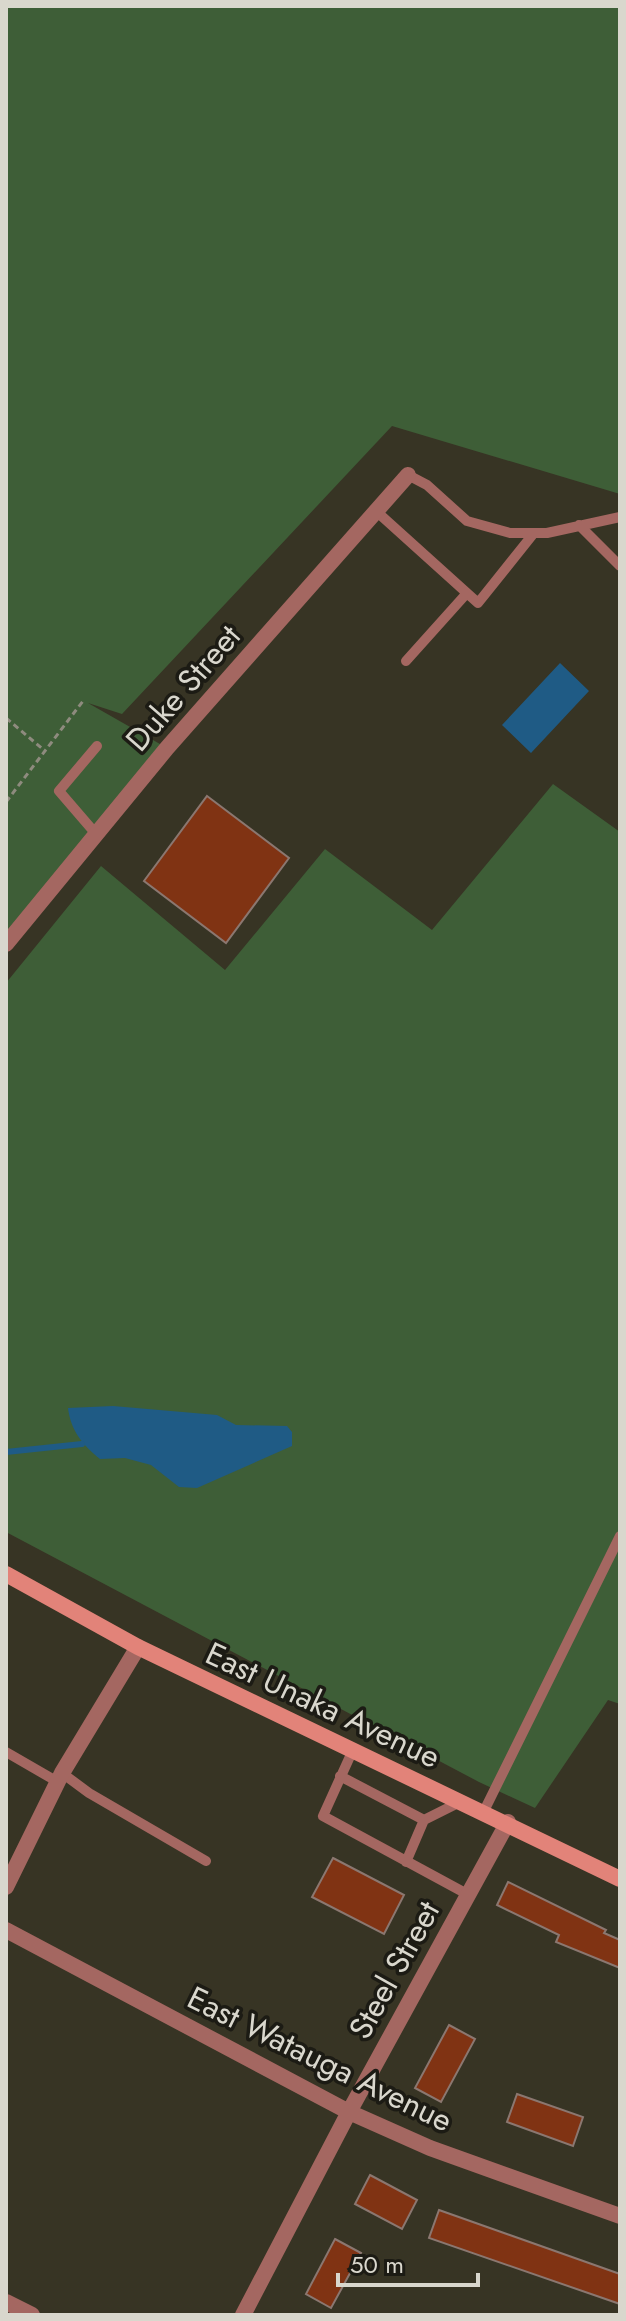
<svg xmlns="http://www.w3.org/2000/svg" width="626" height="2321" font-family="Jost,sans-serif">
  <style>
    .green { fill: #3e5e37 }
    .water { fill: #1f5b85 }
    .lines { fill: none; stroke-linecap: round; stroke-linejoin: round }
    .stream { stroke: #1f5b85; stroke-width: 6 }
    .building { fill: #803313; stroke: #8b7770; stroke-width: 2 }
    .path { stroke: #8e8b7e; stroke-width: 3; stroke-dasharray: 6 4; stroke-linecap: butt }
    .lane { stroke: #a46761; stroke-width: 10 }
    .street { stroke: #a46761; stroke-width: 16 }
    .secondary { stroke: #e28379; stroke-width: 16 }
    .labels { text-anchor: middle; stroke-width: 7; stroke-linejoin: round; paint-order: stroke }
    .street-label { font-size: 32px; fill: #d9d7cd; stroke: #1c1b14 }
  </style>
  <rect width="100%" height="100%" fill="#373424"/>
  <path class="green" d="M6,6H620V494L392,426L122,714L88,703L167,748L6,937Z
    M553,784L620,832V1704L608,1700L535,1808L479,1782L6,1532V983L101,866L225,970L325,849L432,930Z"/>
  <path class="water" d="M560,663L589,691L531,753L502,725Z
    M113,1406L217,1415L236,1425L287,1426L292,1432V1446L197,1488L179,1487L151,1465L125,1458L100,1459C82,1444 71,1431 68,1408Z"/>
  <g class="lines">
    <path class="stream" d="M6,1452L82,1444"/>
  </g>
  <path class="building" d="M207,796L289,858L226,943L144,881Z
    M333,1858L404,1895L384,1934L312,1897Z
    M508,1882L606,1930L604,1933L620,1940V1968L556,1942L559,1935L497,1905Z
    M449,2025L475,2039L441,2102L415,2088Z
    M517,2094L583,2117L573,2146L507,2122Z
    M370,2175L417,2200L402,2229L355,2204Z
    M439,2210L620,2274V2304L429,2238Z
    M335,2239L361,2253L331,2308L306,2294Z"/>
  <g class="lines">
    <path class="path" d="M6,718L45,751
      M6,802L83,701"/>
    <path class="lane" d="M408,475L427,485L467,521L510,533H547L620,517
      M376,511L478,603L534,533
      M579,525L620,566
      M406,661L467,593
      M96,834L59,791L97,746
      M6,1752L58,1782
      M352,1752L323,1816L467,1894
      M62,1773L89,1793L206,1861
      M340,1776L424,1820L406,1862
      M484,1811L620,1536
      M424,1820L462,1801"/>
    <path class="street" d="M6,944L167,748L408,475
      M6,1887L62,1773L138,1647
      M6,1930L349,2112L430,2148L620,2216
      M6,2302L32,2315
      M243,2315L349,2112L508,1822"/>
    <path class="secondary" d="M6,1574L138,1647L620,1879"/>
  </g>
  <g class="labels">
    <g class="street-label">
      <text transform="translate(183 688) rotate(-49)" y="11">Duke Street</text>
      <text transform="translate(323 1705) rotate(25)" y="11">East Unaka Avenue</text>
      <text transform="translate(394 1970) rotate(-61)" y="11">Steel Street</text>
      <text transform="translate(320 2059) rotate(26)" y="11">East Watauga Avenue</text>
    </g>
  </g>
  <rect width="626" height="2321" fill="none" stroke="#d9d7cd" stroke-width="16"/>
  <path d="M338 2273v12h140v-12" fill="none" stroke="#d9d7cd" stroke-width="4"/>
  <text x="350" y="2273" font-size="24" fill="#d9d7cd" stroke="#1c1b14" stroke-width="6" paint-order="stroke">50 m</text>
</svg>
